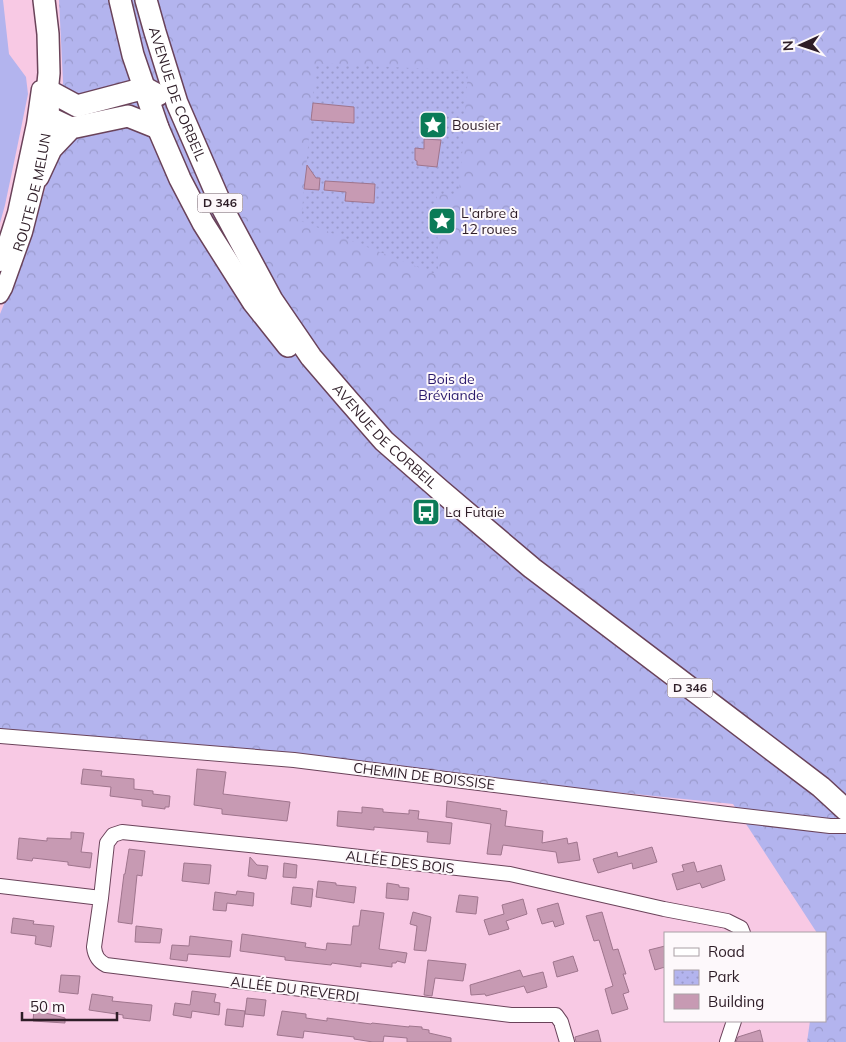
<svg xmlns="http://www.w3.org/2000/svg" width="846" height="1042" font-family="Mulish,sans-serif">
  <style>
    .green { fill: #b3b4ee }
    .forest { fill: url(#forest-crowns) }
    .park { fill: url(#park-dots) }
    .building { fill: #c79ab3; stroke: #9f758d }
    .lines { fill: none; stroke-linecap: round; stroke-linejoin: round }
    .minor-casing { stroke: #6a435a; stroke-width: 16 }
    .tertiary-casing { stroke: #6a435a; stroke-width: 19 }
    .primary-casing { stroke: #6a435a; stroke-width: 24 }
    .minor { stroke: #fff; stroke-width: 14 }
    .tertiary { stroke: #fff; stroke-width: 16 }
    .primary { stroke: #fff; stroke-width: 21 }
    .labels { text-anchor: middle; stroke-width: 4; stroke-linejoin: round; paint-order: stroke }
    .shield { fill: #fdf8fb; stroke: #6c5f67; stroke-width: 1 }
    .shield-label { font-size: 12px; font-weight: bold; fill: #2e1d27 }
    .street-label { font-size: 14px; fill: #2e1d27; stroke: #fdf8fb }
    .poi-label { font-size: 14px; fill: #2e1d27; stroke: #fdf8fb; text-anchor: start }
    .park-label { font-size: 14px; fill: #2a1a6d; stroke: #fdf8fb }
  </style>
  <defs>
    <pattern id="forest-crowns" width="20" height="18" patternUnits="userSpaceOnUse" patternTransform="scale(1.25)"><rect width="20" height="18" fill="#b3b4ee"/><path d="M2 6a3 3 0 1 1 6 0M12 15a3 3 0 1 1 6 0" fill="none" stroke="#9a9acc"/></pattern>
    <pattern id="park-dots" width="8" height="8" patternUnits="userSpaceOnUse" patternTransform="scale(1.25)"><rect width="8" height="8" fill="#b3b4ee"/><path d="M2 2h.1M6 6h.1" fill="none" stroke="#9a9acc" stroke-width="1.8" stroke-linecap="round"/></pattern>
  </defs>
  <rect width="100%" height="100%" fill="#f8c9e4"/>
  <path class="green" d="M0,0H3L9,54L26,77L28,94L17,148L5,205L0,223Z"/>
  <path class="forest" d="M59,0H846V1042H807L810,1021H825V933H817L733,804L0,730V314L26,249L57,151L63,82Z"/>
  <path class="park" d="M316,63L468,71L459,195L437,194L438,275L301,221Z"/>
  <path class="building" d="M313,103L354,107V123L311,120Z
    M424,139L441,140L437,167L417,165V161L415,160V148L424,149Z
    M307,165L316,178H320L319,190L304,189Z
    M325,181L375,184L374,203L345,201L346,192L324,190Z
    M83,769L102,771L101,776L134,779V789L153,791V794L170,796L169,807H165V809L142,806V800L110,796L111,787L81,784Z
    M197,769L226,772L223,794L290,802L287,821L222,814V809L194,805Z
    M447,801L501,809L500,810L507,811L505,826L543,831L542,843L567,838L568,844L577,842L580,860L558,863L556,852L503,845L501,855L487,854L491,824L446,817Z
    M362,807L383,809V812L409,814V810L419,811L418,819L452,823L450,844L427,842L428,832L374,827V830L337,826L338,811L362,813Z
    M71,832L84,833L81,852L92,853L90,868L68,865V862L33,858L32,861L17,859L19,838L47,841V838L71,839Z
    M652,847L657,862L633,869L632,863L598,873L593,859L617,852L618,857Z
    M129,849L145,851L142,876L137,875L132,924L118,922L124,874H125Z
    M250,857L257,865L268,866L266,879L248,876Z
    M694,862L697,872L721,865L725,880L702,888L700,883L677,890L672,874L684,871L682,865Z
    M184,863L211,865L209,884L182,881Z
    M284,863L297,865L296,878L283,877Z
    M318,881L336,883V885L356,887L354,903L316,897Z
    M387,883L399,885V887L409,888L408,900L386,898Z
    M293,887L313,889L311,907L291,904Z
    M237,891L254,893L253,906L227,903L226,911L213,910L215,892L236,895Z
    M459,895L478,897L476,914L456,912Z
    M523,899L527,914L506,921L509,929L489,935L484,920L504,914L502,905Z
    M558,903L564,924L555,927L553,921L542,924L537,909Z
    M361,910L384,913L379,949L407,953L405,963L397,961L396,963H392V967L361,963V967L332,963L331,965L285,960V957L240,951L242,934L306,943L305,947L326,950L327,943L351,945L353,926H359Z
    M413,912L431,917L426,951L414,950L417,926L410,924Z
    M602,912L613,950L618,949L626,974H623L629,992L623,994L628,1009L612,1014L605,989L613,986L599,940L594,941L586,916Z
    M13,918L34,921L33,924L54,926L51,947L35,944L36,936L11,933Z
    M136,926L162,929L160,943L135,942Z
    M190,936L232,941L230,957L188,954L187,961L170,959L172,945L189,946Z
    M665,946V967L655,970L649,950Z
    M573,956L578,971L557,977L553,962Z
    M428,960L466,964L463,981L435,978L432,996L424,995Z
    M520,970L523,977L543,972L547,987L527,993L524,986L486,996L485,994L471,995L470,985Z
    M61,975L80,976L78,994L59,992Z
    M192,991L216,994L214,1002L220,1003L219,1015L192,1011L191,1018L173,1015L175,1003L190,1005Z
    M92,994L113,997L112,1001L152,1005L150,1021L123,1018V1015L89,1010Z
    M247,998L266,1000L264,1016L245,1014Z
    M227,1009L245,1011L243,1027L225,1025Z
    M34,1010L65,1018V1023L33,1021Z
    M282,1011L306,1014V1018L327,1021V1018L371,1024L372,1023L409,1027V1026L422,1027V1029L429,1030V1033L451,1038V1042H407V1038L384,1036L383,1042H373L354,1039V1037L304,1031L303,1038L277,1035Z
    M598,1030L601,1042H576L575,1037Z
    M760,1030L763,1042H736L738,1037Z"/>
  <g class="lines">
    <defs>
      <path id="minor" d="M0,736L294,760L727,814L830,826H846
        M0,886L101,898
        M567,1042L561,1022L556,1015H511L106,965C98,961 95,956 94,947L101,898L107,843L113,835L122,832L316,852L510,874L664,909L727,921L741,928L743,933
        M727,1042L734,1021"/>
      <g id="tertiary">
        <path d="M0,263L16,213L35,124L40,89"/>
        <path id="s1" d="M0,295L4,288L24,232L38,177L51,107"/>
      </g>
      <g id="primary">
        <path d="M44,0L48,34L49,73L46,104L50,118L71,128"/>
        <path d="M120,0L133,55L158,128L180,179L203,223L253,302L288,346"/>
        <path id="s2" d="M146,0L155,32L177,103L223,209L272,300L311,357L348,400L384,441L440,490L532,568L821,787L846,810"/>
        <path d="M53,93L77,106L145,88L158,95"/>
        <path d="M38,177L51,149L71,128L128,116L158,128"/>
      </g>
    </defs>
    <use href="#minor" class="minor-casing"/>
    <use href="#tertiary" class="tertiary-casing"/>
    <use href="#primary" class="primary-casing"/>
    <use href="#minor" class="minor"/>
    <use href="#tertiary" class="tertiary"/>
    <use href="#primary" class="primary"/>
  </g>
  <defs>
    <symbol id="sight-square" viewBox="-11 -11 22 22"><rect x="-9" y="-9" width="18" height="18" rx="4" fill="#0b7b57" stroke="#fdf8fb"/><path d="M0-6L1.8-2.2L6-1.7L2.9 1.2L3.7 5.4L0 3.3L-3.7 5.4L-2.9 1.2L-6-1.7L-1.8-2.2Z" fill="#fff"/></symbol>
    <symbol id="bus-square" viewBox="-11 -11 22 22"><rect x="-9" y="-9" width="18" height="18" rx="4" fill="#0b7b57" stroke="#fdf8fb"/><path d="M-5-6H5V4H4V6H2V4H-2V6H-4V4H-5ZM-3.5-4V0h7V-4ZM-3.5 1.2v1.5H-2V1.2ZM2 1.2v1.5H3.5V1.2Z" fill="#fff"/></symbol>
  </defs>
  <g fill-rule="evenodd">
    <use href="#sight-square" x="417" y="109" width="32" height="32"/>
    <use href="#sight-square" x="426" y="205" width="32" height="32"/>
    <use href="#bus-square" x="410" y="496" width="32" height="32"/>
  </g>
  <g class="labels">
    <g class="shield">
      <rect x="197.5" y="193.5" width="45" height="19" rx="4"/>
      <rect x="667.5" y="678.5" width="45" height="19" rx="4"/>
    </g>
    <g class="shield-label">
      <text x="220" y="207">D 346</text>
      <text x="690" y="692">D 346</text>
    </g>
    <g class="street-label">
      <text dy="5" stroke="none"><textPath href="#s2" startOffset="99">AVENUE DE CORBEIL</textPath></text>
      <text dy="5" stroke="none"><textPath href="#s1" startOffset="108">ROUTE DE MELUN</textPath></text>
      <text dy="5" stroke="none"><textPath href="#s2" startOffset="504">AVENUE DE CORBEIL</textPath></text>
      <text transform="translate(424 776) rotate(7)" y="5">CHEMIN DE BOISSISE</text>
      <text transform="translate(400 862) rotate(7)" y="5">ALLÉE DES BOIS</text>
      <text transform="translate(295 989) rotate(7)" y="5">ALLÉE DU REVERDI</text>
    </g>
    <g class="poi-label">
      <text x="452" y="130">Bousier</text>
      <text x="461" y="218">L'arbre à<tspan x="461" dy="16">12 roues</tspan></text>
      <text x="445" y="517">La Futaie</text>
    </g>
    <g class="park-label">
      <text x="451" y="384">Bois de<tspan x="451" dy="16">Bréviande</tspan></text>
    </g>
  </g>
  <rect x="664" y="932" width="162" height="90" fill="#fdf8fb" stroke="#aaa0a6"/>
  <rect x="674" y="948" width="25" height="8" fill="#ffffff" stroke="#aaa0a6"/>
  <text x="708" y="957" font-size="15" fill="#2e1d27">Road</text>
  <rect x="674" y="970" width="25" height="15" fill="url(#park-dots)" stroke="#aaa0a6"/>
  <text x="708" y="982" font-size="15" fill="#2e1d27">Park</text>
  <rect x="674" y="994" width="25" height="15" fill="#c79ab3" stroke="#aaa0a6"/>
  <text x="708" y="1007" font-size="15" fill="#2e1d27">Building</text>
  <g transform="translate(801 45) rotate(267)" stroke="#fdf8fb" stroke-width="4" paint-order="stroke">
  <path d="M0-4L9 19L0 12L-9 19Z" fill="#2e1d27"/>
  <text y="-8" font-size="14" font-weight="bold" text-anchor="middle" fill="#2e1d27">N</text>
  </g>
  <path d="M22 1012v8h95v-8" fill="none" stroke="#2e1d27" stroke-width="2.5"/>
  <text x="30" y="1012" font-size="15" fill="#2e1d27" stroke="#fdf8fb" stroke-width="4" paint-order="stroke">50 m</text>
</svg>
